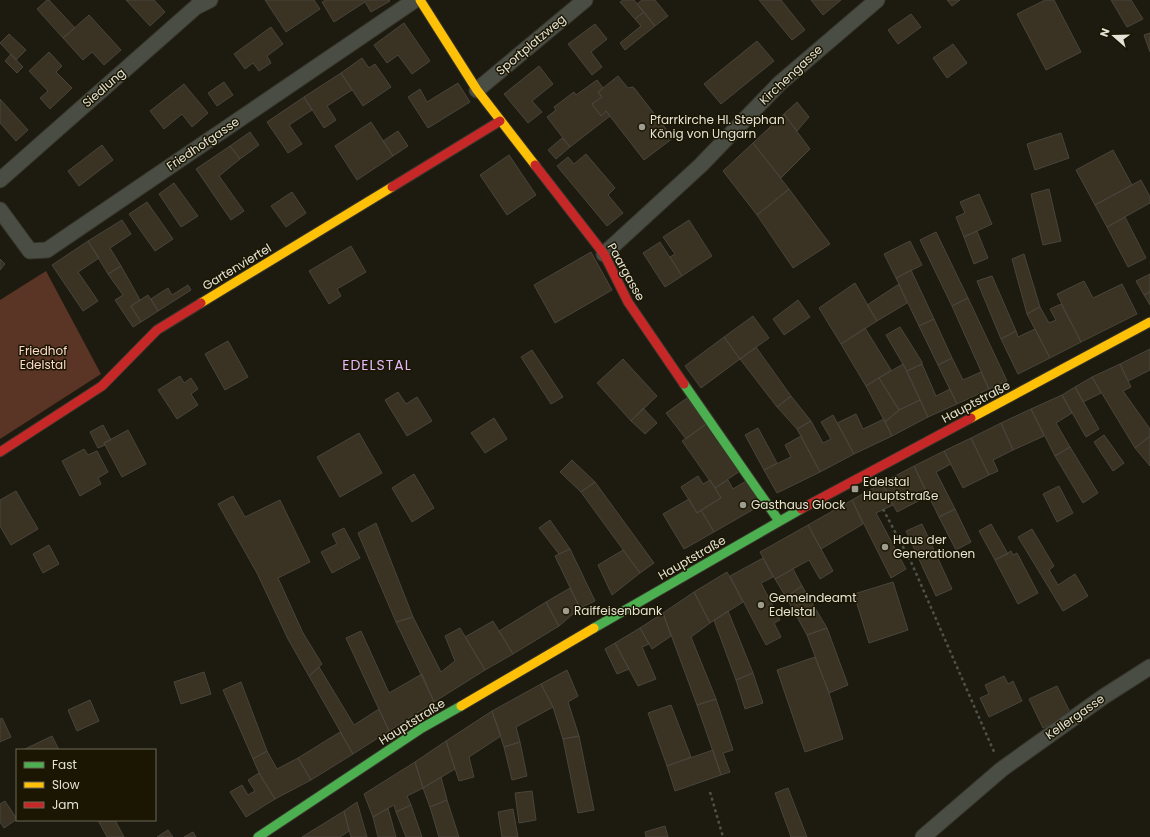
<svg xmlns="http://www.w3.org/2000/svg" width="1150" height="837" font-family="Poppins,sans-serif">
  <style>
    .green { fill: #5a3425 }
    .building { fill: #3a3222; stroke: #49453c }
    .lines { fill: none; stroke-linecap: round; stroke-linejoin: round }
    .street-casing { stroke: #38362c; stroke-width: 17 }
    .fast-casing { stroke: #38362c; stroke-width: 11 }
    .slow-casing { stroke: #38362c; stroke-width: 11 }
    .jam-casing { stroke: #38362c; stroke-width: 11 }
    .path { stroke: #4f5148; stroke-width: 2.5; stroke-dasharray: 3 3; stroke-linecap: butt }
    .street { stroke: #4a4d44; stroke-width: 15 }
    .fast { stroke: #4caf50; stroke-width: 9 }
    .slow { stroke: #ffc107; stroke-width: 9 }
    .jam { stroke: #c62828; stroke-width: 9 }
    .poi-dot { fill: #9f9d90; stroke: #1a1602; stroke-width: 1.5 }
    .labels { text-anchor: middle; stroke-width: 3; stroke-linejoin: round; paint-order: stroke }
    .street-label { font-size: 12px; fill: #e5e3d6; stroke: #1a1602 }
    .poi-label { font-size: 12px; fill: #e5e3d6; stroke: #1a1602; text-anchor: start }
    .park-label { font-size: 12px; fill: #ffd9cc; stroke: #1a1602 }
    .quarter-label { font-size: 14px; letter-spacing: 1px; fill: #e3b8f9; stroke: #1a1602 }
  </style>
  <rect width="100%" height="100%" fill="#1d1b0f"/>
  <path class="green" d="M46,271L101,374L0,439V300Z"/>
  <path class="building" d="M47,0H49L75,28L63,38L37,9Z
    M126,0H154L165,12L150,26Z
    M265,0H314L320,9L286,32Z
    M326,0H389L390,1L371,12L365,2L334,22L322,2Z
    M623,0H634L644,12L635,19L620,2Z
    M642,0H655L668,16L655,26L637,4Z
    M759,0H781L805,30L792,40Z
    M811,0H841L823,15Z
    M947,0H960L952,6Z
    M1045,0H1054L1081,52L1046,70L1017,14Z
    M1111,0H1131L1143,19L1127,27Z
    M644,12L655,26L625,50L620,43L641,26L635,19Z
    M911,14L921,27L898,44L888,30Z
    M89,15L121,50L104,65L92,52L83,60L63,38Z
    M404,23L430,61L412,74L398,55L387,63L374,45Z
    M595,24L607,39L591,52L602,67L592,75L568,44Z
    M271,27L283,44L267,56L271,63L259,71L253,63L245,69L234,54Z
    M1150,33V52L1144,35Z
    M9,34L26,50L16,60L0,43Z
    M757,41L774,61L721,104L704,84Z
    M953,44L967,63L947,78L933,58Z
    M49,52L62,66L56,72L72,88L50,109L40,98L48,91L29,71Z
    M11,54L23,67L17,73L5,61Z
    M362,58L369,68L375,64L391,87L363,106L341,73Z
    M539,66L553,84L532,101L542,112L528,123L504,94Z
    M341,73L352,90L327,106L336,120L324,128L304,97Z
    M618,76L628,88L633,87L635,89L673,138L644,160L606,111L601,116L592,104L602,97L598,92Z
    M597,80L603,88L598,92L602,97L592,104L601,116L606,111L610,116L570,147L547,117L556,110L554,107L574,92L576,95Z
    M224,82L233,95L217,106L208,93Z
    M458,83L470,102L428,128L408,97L420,89L427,102Z
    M184,84L208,113L192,127L182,114L164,129L150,111Z
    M304,97L312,110L289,125L302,144L288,153L267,122Z
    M0,99L28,130L16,141L0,123Z
    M797,102L809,117L797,131L784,114Z
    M784,114L810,149L781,178L753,143Z
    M371,122L393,156L357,180L335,146Z
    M398,131L408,146L393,156L383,141Z
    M250,132L259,145L240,159L230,146Z
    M1061,133L1069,158L1035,170L1027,144Z
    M562,138L570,147L556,159L548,150Z
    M753,143L789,189L757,215L723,171Z
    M102,145L113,160L79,186L68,171Z
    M230,146L240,159L219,176L244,211L231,220L196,169Z
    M1113,150L1132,185L1095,205L1076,170Z
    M586,154L615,188L608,195L623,213L607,226L557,166L568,157L574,164Z
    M509,155L536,195L507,215L480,175Z
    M1141,180L1150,197V203L1107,227L1095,205Z
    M174,183L198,216L181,227L159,194Z
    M789,189L830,244L793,268L757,215Z
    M1049,189L1061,241L1043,245L1031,194Z
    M292,192L306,213L286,227L271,206Z
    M979,194L992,224L964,237L956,217L965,213L960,202Z
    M147,202L173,239L155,251L129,214Z
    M1125,217L1146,258L1128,267L1107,227Z
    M122,220L131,234L110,248L121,266L108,274L88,241Z
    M689,220L712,256L682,276L670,257L675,254L663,237Z
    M977,231L988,258L974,264L964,237Z
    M936,232L968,298L952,306L920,240Z
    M88,241L99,258L78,272L98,301L83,311L52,265Z
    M910,241L922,265L896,278L884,254Z
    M660,242L682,276L665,287L643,253Z
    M351,246L366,272L337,289L341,296L329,304L309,271Z
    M591,252L612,290L555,323L534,285Z
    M1024,254L1040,307L1027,314L1012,259Z
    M0,259L5,264L0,270Z
    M121,266L140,300L131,306L141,322L133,327L115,300L123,295L108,274Z
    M911,270L934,319L919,326L896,278Z
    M1150,274V292L1144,295L1136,281Z
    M992,276L1016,331L1001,339L977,281Z
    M1084,281L1093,298L1122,284L1137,314L1081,342L1057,294Z
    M855,283L877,321L841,344L819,308Z
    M899,284L907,303L877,321L867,305Z
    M188,285L191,290L158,311L151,299L168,288L172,295Z
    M1150,292V305L1144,295Z
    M148,295L158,311L141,322L131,306Z
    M968,298L1007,381L989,389L952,306Z
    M798,300L810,317L784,335L773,319Z
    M1061,304L1081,342L1050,358L1027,314L1040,307L1049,323L1056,320L1050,309Z
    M753,316L769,338L740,359L724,337Z
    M934,319L952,358L938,365L919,326Z
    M900,327L922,362V364L907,371L886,335Z
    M865,328L891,370L866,386L841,344Z
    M1035,329L1050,358L1018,374L1001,339L1016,331L1018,337Z
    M724,337L740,359L701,388L685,366Z
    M228,341L248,377L225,390L205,354Z
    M756,347L791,396L777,407L740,359Z
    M1150,349V370L1128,381L1120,364Z
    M532,350L563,397L551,404L521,357Z
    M952,358L963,380L981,372L989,389L957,404L938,365Z
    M623,359L657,396L631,421L597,383Z
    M903,364L920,400L899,410L879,378Z
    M922,364L936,396L950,389L957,404L928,417L907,371Z
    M1120,364L1131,387L1123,391L1150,429V436L1135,448L1092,377Z
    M180,376L184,383L191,378L198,389L191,394L198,405L177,419L158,390Z
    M1092,377L1101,393L1083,402L1075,387Z
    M879,378L899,410L885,422L866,386Z
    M1075,387L1099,429L1086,437L1062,395Z
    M398,392L406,404L417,397L432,421L407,436L385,400Z
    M1062,395L1072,413L1056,423L1070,447L1055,456L1031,409Z
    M791,396L811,421L797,429L777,407Z
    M687,398L706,424L686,439L666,413Z
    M920,400L928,417L892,436L885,422L899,410Z
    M643,408L657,423L645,434L631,421Z
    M1031,409L1044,436L1013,450L1001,423Z
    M856,414L863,429L884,419L892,436L854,454L837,423Z
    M833,415L854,454L820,472L797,429L811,421L823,443L831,439L821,422Z
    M494,418L507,439L485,453L471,433Z
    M1001,423L1013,450L993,460L998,471L989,475L971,438Z
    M706,424L740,471L715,488L682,441Z
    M103,425L111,440L104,443L105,445L98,448L90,432Z
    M758,428L777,463L764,470L745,435Z
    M128,430L146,464L122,477L104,443Z
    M359,433L382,473L340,497L317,457Z
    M1104,435L1124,463L1113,471L1094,442Z
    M801,436L820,472L777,493L764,470L791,457L785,445Z
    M1150,436V466L1135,448Z
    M971,438L989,475L963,488L944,451Z
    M1070,447L1098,493L1083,503L1055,456Z
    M84,449L88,455L97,451L108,472L98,478L101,484L80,496L62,461Z
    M944,451L951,464L936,472L955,509L939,517L914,466Z
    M572,460L595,482L581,492L560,472Z
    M914,466L928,496L897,512L882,483Z
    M414,474L434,508L412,522L392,488Z
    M698,476L703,484L710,480L721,498L697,513L681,487Z
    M728,480L733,489L746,481L761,505L714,532L701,510L721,498L715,488Z
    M595,482L654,563L640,573L581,492Z
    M882,483L893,505L876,513L906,569L891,578L852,500Z
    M1059,486L1073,513L1057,522L1043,494Z
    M16,491L38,529L11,545L0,526V500Z
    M233,496L245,517L280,500L310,562L278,578L303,633L322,664L309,676L288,639L257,573L218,504Z
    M689,499L697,513L701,510L714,532L684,549L663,514Z
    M852,500L863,524L821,549L808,525Z
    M955,509L971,542L956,550L939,517Z
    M550,520L570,549L559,554L539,528Z
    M376,523L413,617L396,622L358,533Z
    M922,524L952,589L936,596L906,531Z
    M991,524L1008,554L995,560L979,531Z
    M808,525L833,571L820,579L809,560L775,579L760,552Z
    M344,528L360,558L332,573L321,552L337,544L332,534Z
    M1032,529L1054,566L1049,570L1058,585L1075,574L1088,596L1063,611L1018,537Z
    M49,545L59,564L43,573L33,554Z
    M570,549L595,601L580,608L555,556Z
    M623,550L640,573L612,595L598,565Z
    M1011,551L1013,555L1017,553L1038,593L1018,604L995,560Z
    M763,558L773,577L761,583L780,620L774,623L781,637L766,645L730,576Z
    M793,569L802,586L786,597L775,579Z
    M727,572L743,602L710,623L694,592Z
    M893,582L908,630L869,643L854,594Z
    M802,586L827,628L807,635L786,597Z
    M570,588L580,608L559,626L546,602Z
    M694,592L710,623L691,637L716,699L697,705L663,613Z
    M546,602L559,626L513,654L499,631Z
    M728,611L753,673L736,680L714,620Z
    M663,613L671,636L652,649L640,628Z
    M413,617L441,672L455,661L445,636L460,628L485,670L434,702L396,622Z
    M493,621L513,654L485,670L465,637Z
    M640,628L649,644L642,647L656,679L638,686L615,643Z
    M827,628L848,685L829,693L807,635Z
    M361,631L389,693L422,674L434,702L389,731L346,638Z
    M615,643L629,669L617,674L605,649Z
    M815,657L829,693L843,739L805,752L777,670Z
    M319,667L354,725L379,709L389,731L353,754L309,676Z
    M567,670L578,696L568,702L579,736L563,739L553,707L541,684Z
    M204,672L211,694L181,704L174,682Z
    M753,673L763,703L745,709L736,680Z
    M1004,676L1008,684L1013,681L1022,701L989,717L980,698L989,694L985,685Z
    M241,682L267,751L253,759L223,690Z
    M541,684L553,707L516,727L520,742L504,747L492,711Z
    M1057,686L1071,714L1043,728L1029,699Z
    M716,699L733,750L723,753L730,772L721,775L697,705Z
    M90,700L99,721L77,731L68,710Z
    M671,705L691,757L667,766L648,713Z
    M492,711L501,736L469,757L474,777L459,781L446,741Z
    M2,718L11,737L0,742V719Z
    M340,732L353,754L311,780L298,758Z
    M52,736L59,750H23Z
    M579,736L594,810L578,813L563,739Z
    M446,741L455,769L423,788L415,762Z
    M520,742L527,776L512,780L504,747Z
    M713,750L721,775L675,791L667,766Z
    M267,751L277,769L298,758L311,780L275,799L259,773L253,759Z
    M415,762L423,788L407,796L411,805L396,812L394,805L373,817L364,794Z
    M259,773L275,799L246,817L230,792L242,785L248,795L255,791L248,780Z
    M441,777L447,800L430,807L423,788Z
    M788,788L807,837H791L775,793Z
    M532,791L536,820L519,823L515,793Z
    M447,800L459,837H439L430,807Z
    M5,801L17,819L4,828L0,822V804Z
    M357,802L367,837H351L344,811Z
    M411,805L422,837H406L396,812Z
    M388,808L396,837H378L373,817Z
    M513,809L518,837H502L498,812Z
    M344,811L349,831L340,837H302Z
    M98,820H115L124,837H107Z
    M665,826L668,837H646L645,832Z
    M168,830L173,837H157Z
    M193,832L196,837H184Z"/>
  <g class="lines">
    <defs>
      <path id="street" d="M477,90L585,0
        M0,180L196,7L210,0
        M0,210L30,251L47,250L415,0
        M604,254L701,165L780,83L877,0
        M923,837L1002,769L1103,697L1150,667"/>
      <path id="fast" d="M684,384L779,521
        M594,628L801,509
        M258,837L422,728L461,706"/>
      <path id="slow" d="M420,0L477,90L535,165
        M201,303L392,187
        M971,418L1150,322
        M461,706L594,628"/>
      <path id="jam" d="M535,165L604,254L628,302L684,384
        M392,187L500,121
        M0,452L102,386L157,330L201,303
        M801,509L971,418"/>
    </defs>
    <use href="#street" class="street-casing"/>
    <use href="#fast" class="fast-casing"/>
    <use href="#slow" class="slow-casing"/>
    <use href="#jam" class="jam-casing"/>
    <path class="path" d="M883,509L912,564L995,754
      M710,792L723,837"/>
    <use href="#street" class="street"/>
    <use href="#fast" class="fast"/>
    <use href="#slow" class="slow"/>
    <use href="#jam" class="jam"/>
  </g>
  <g class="poi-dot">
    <circle cx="642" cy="127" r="4"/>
    <rect x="851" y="485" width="8" height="8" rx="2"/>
    <circle cx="743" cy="505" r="4"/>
    <circle cx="885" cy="547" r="4"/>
    <circle cx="761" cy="605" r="4"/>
    <circle cx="566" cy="611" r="4"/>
  </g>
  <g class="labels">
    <g class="street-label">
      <text transform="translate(531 45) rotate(-40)" y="4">Sportplatzweg</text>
      <text transform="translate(791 75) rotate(-43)" y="4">Kirchengasse</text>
      <text transform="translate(104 88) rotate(-41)" y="4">Siedlung</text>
      <text transform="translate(203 144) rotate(-34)" y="4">Friedhofgasse</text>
      <text transform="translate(237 267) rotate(-31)" y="4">Gartenviertel</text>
      <text transform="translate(626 272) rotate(61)" y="4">Paargasse</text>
      <text transform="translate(976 402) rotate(-28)" y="4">Hauptstraße</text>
      <text transform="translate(692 558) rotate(-30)" y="4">Hauptstraße</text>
      <text transform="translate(1075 717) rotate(-35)" y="4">Kellergasse</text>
      <text transform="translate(412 722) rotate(-32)" y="4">Hauptstraße</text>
    </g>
    <g class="poi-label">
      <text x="650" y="124">Pfarrkirche Hl. Stephan<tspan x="650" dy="14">König von Ungarn</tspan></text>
      <text x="863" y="486">Edelstal<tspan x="863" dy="14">Hauptstraße</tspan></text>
      <text x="751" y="509">Gasthaus Glock</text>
      <text x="893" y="544">Haus der<tspan x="893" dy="14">Generationen</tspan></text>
      <text x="769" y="602">Gemeindeamt<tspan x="769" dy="14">Edelstal</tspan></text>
      <text x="574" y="615">Raiffeisenbank</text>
    </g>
    <g class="park-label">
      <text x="43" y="355">Friedhof<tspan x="43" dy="14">Edelstal</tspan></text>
    </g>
    <g class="quarter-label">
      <text x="377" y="370">EDELSTAL</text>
    </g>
  </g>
  <rect x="16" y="749" width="140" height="72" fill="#1a1602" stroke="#6b6857"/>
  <rect x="24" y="762" width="20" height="6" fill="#4caf50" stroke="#6b6857"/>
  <text x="52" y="769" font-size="12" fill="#e5e3d6">Fast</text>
  <rect x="24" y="782" width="20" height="6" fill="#ffc107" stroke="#6b6857"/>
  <text x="52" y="789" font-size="12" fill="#e5e3d6">Slow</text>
  <rect x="24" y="802" width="20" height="6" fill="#c62828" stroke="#6b6857"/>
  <text x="52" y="809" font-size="12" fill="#e5e3d6">Jam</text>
  <g transform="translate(1114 36) rotate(290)" stroke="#1a1602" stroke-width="3" paint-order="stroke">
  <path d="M0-3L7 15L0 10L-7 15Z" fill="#e5e3d6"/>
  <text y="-6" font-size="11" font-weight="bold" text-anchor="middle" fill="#e5e3d6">N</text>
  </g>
</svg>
